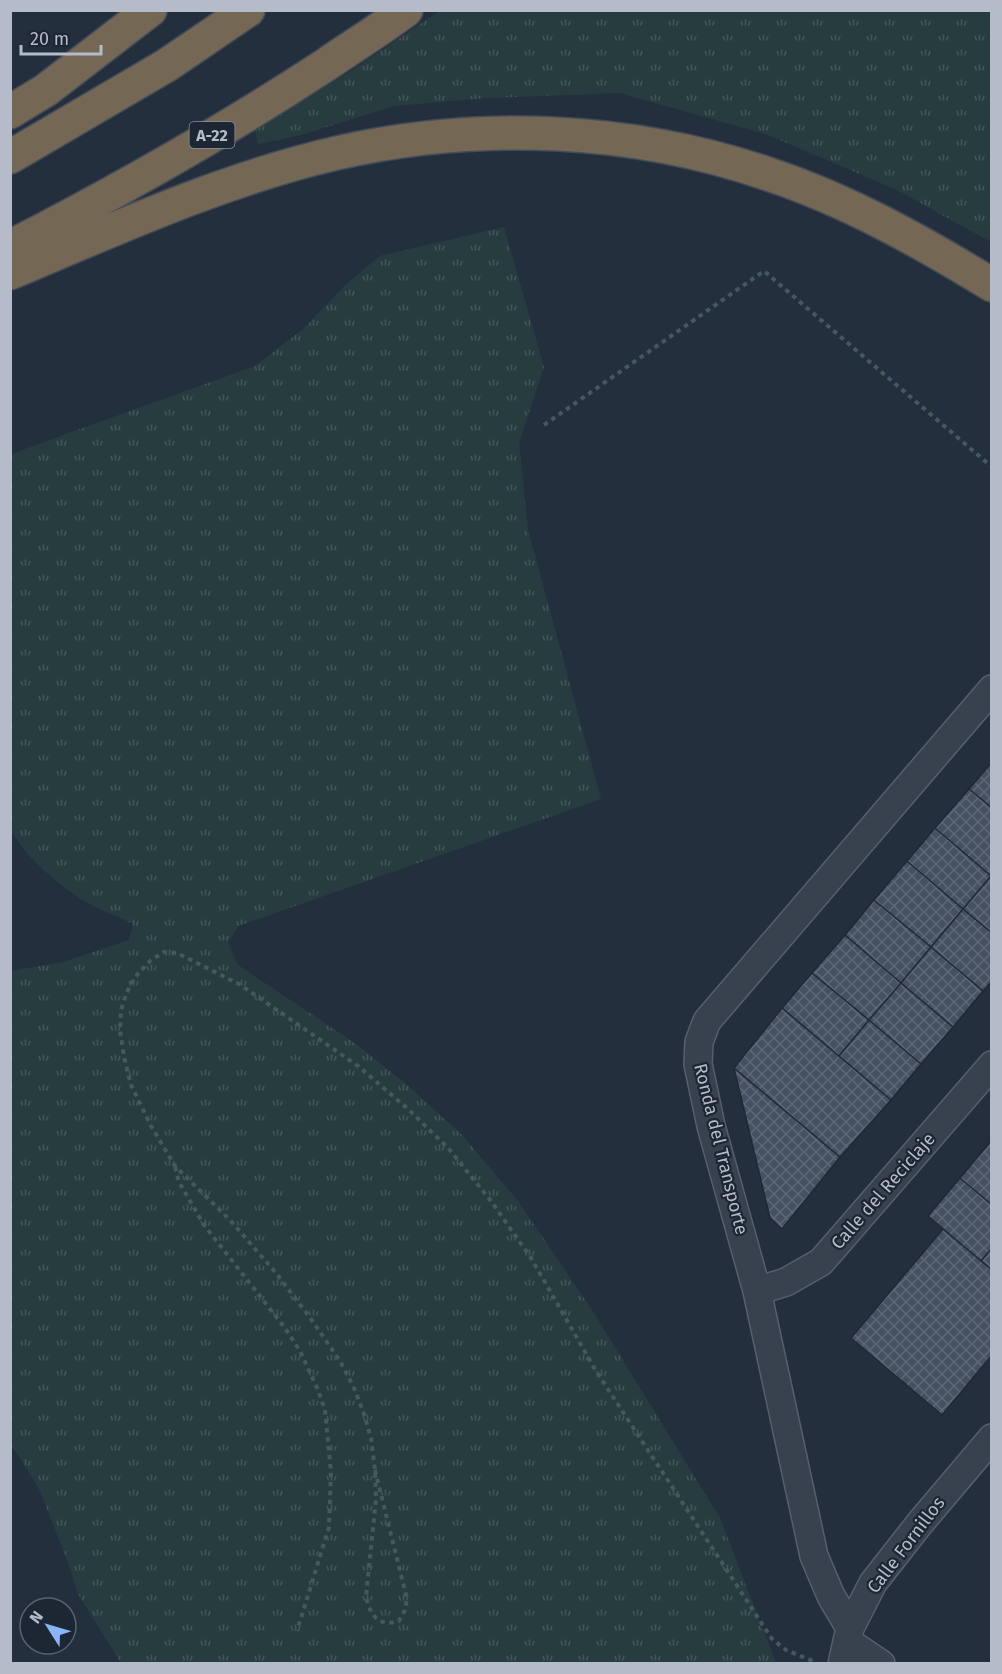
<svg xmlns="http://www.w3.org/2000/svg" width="1002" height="1674" font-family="'Fira Sans',sans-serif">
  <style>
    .grass { fill: url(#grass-tufts) }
    .building { fill: url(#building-cross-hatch); stroke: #1f2835; stroke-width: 1.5 }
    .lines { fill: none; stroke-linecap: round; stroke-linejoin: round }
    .minor-casing { stroke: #565f6c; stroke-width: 30 }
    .highway-casing { stroke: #434c59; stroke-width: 36 }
    .path { stroke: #44595c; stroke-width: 4; stroke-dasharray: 4.5 4.5; stroke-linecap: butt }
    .minor { stroke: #38414e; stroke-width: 27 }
    .highway { stroke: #746855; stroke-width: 33 }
    .labels { text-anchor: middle; stroke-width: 4.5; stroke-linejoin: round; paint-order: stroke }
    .shield { fill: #1d2633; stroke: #878f9c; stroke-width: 1.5 }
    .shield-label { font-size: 16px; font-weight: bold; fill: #b4bcc9 }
    .street-label { font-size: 18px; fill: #b4bcc9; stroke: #1d2633 }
  </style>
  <defs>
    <pattern id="grass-tufts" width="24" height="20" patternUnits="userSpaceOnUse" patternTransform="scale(1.5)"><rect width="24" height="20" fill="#263c3f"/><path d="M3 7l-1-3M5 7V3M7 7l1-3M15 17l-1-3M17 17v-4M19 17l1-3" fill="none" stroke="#435659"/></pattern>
    <pattern id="building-cross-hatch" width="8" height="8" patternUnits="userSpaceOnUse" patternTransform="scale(1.5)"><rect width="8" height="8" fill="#455162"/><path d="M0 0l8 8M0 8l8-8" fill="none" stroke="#5d6877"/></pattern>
  </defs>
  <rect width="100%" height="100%" fill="#242f3e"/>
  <path class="grass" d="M441,10L991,11V242L897,190L768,135L620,93L487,98L394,106L301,135L258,144L255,130L348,73Z
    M504,227L544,367L519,443L528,530L601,799L238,926L228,943L238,965L356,1044L405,1083L462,1135L518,1201L592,1310L720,1518L776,1663H121L78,1594L69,1565L40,1491L17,1453L11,1447V971L63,962L129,940L133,924C120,917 104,912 91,905C62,888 26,859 11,830V454L255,366L303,329L346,284L380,256Z"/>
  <path class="building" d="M992,762V808L969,789Z
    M969,789L992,808L991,876L935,828Z
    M935,828L991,876L963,909L907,861Z
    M907,861L963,909L931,947L874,900Z
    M991,876H992V933L963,909Z
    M874,900L931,947L901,983L845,935Z
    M963,909L992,933V981L983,991L931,947Z
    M845,935L901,983L869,1020L812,973Z
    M931,947L983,991L953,1027L901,983Z
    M812,973L869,1020L839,1056L782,1008Z
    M901,983L953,1027L921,1064L869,1020Z
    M782,1008L891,1100L840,1157L734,1068Z
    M869,1020L921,1064L891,1100L839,1056Z
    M734,1068L840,1157L782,1229L770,1218Z
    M992,1140V1205L960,1178Z
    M960,1178L992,1205V1248L981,1261L928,1216Z
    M943,1229L992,1270V1355L942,1415L851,1338Z
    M992,1248V1270L981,1261Z"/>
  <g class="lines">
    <defs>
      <path id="minor" d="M757,1291L786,1282L821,1262L992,1065
        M850,1628L831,1596L814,1556L757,1291L711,1126L698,1064L699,1042L707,1021L992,689
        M847,1641L881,1664
        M842,1664L850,1628L873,1583L920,1523L992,1438"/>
      <path id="highway" d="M10,112L46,90L150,10
        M10,157L167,65L248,10
        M10,247C119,191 225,131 327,64C353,46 381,29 406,10
        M10,273C117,228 224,179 337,153C478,121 631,127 768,174C847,200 922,242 992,285"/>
    </defs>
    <use href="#minor" class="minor-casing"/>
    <use href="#highway" class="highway-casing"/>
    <path class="path" d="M544,425L764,271L992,467
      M175,1167L179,1182L204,1225L285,1328L300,1351L318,1390L325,1410L331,1472L329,1527L297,1631
      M375,1470L407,1599L405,1610L399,1621C378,1627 371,1616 366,1597L376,1499L375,1470L371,1438L364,1414L354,1388L340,1361L311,1319L276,1273L230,1220L175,1166L151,1126L131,1085L124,1057L120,1030L121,1010L127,992L135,977L150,961L164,952L177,953L239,984L293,1021L358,1066L408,1109L449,1149L491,1201L531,1258L596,1371L772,1639L786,1650L815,1662"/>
    <use href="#minor" class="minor"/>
    <use href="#highway" class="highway"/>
  </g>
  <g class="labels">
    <rect class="shield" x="189.5" y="122" width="45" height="26" rx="4.5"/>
    <g class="shield-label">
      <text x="212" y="141">A-22</text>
    </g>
    <g class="street-label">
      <text transform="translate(721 1149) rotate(76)" y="6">Ronda del Transporte</text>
      <text transform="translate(883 1191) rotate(-49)" y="6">Calle del Reciclaje</text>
      <text transform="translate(906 1545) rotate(-53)" y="6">Calle Fornillos</text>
    </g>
  </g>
  <rect width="1002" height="1674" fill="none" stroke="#b4bcc9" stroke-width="24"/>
  <g transform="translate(48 1626) rotate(307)"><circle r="28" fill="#1d2633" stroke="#59626f" stroke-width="1.5"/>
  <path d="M0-4.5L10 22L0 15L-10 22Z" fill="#8ab4f8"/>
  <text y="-9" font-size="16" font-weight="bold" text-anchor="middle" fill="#b4bcc9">N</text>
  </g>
  <path d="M21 45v9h80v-9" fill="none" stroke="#b4bcc9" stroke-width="3"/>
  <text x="30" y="45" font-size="18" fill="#b4bcc9" stroke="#1d2633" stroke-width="4.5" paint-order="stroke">20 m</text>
</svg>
